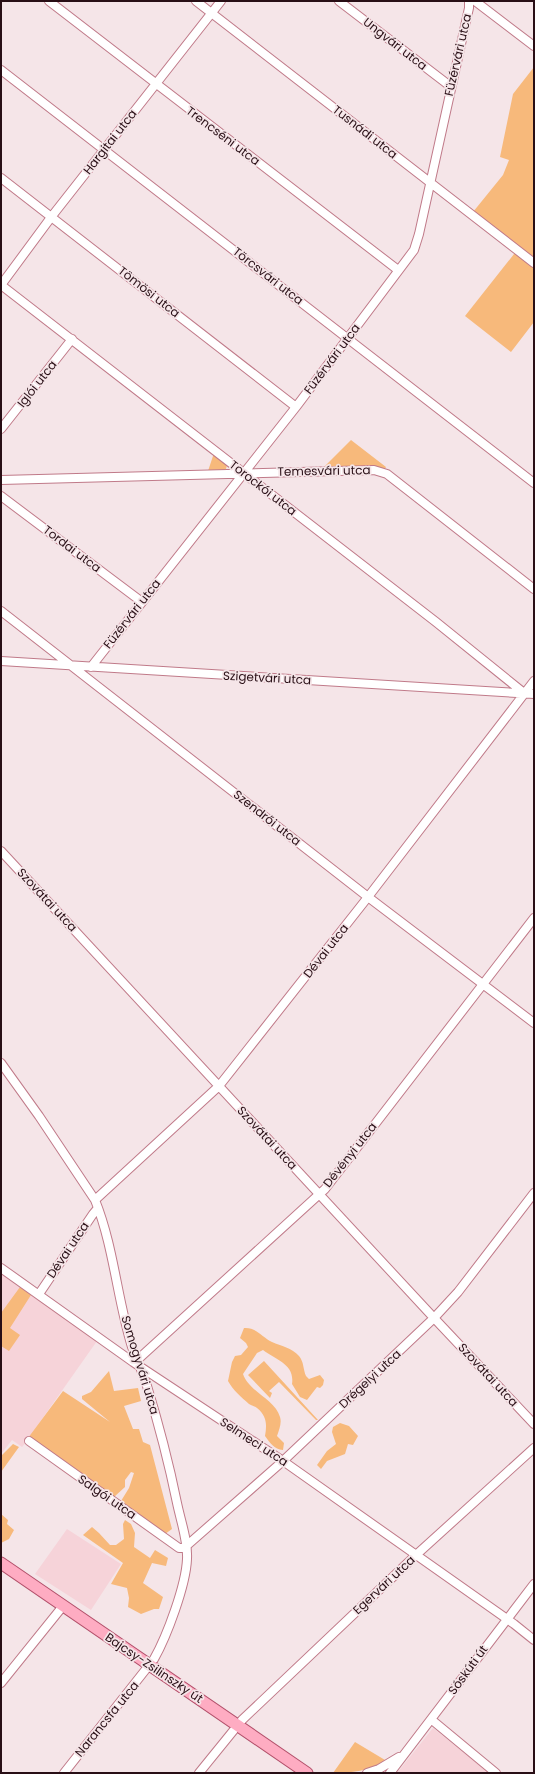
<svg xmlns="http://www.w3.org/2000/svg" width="535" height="1774" font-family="Poppins,sans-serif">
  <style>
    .built { fill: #f6d3d9 }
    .green { fill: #f7b97b }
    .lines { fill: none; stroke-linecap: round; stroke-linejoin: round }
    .minor-casing { stroke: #c07a89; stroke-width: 10 }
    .major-casing { stroke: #b3516b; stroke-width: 13 }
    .minor { stroke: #fff; stroke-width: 8 }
    .major { stroke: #feacc2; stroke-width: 11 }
    .labels { text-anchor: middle; stroke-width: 3.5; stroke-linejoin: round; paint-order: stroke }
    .street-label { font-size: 12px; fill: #280e15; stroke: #f5e5e8 }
  </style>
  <rect width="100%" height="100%" fill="#f5e5e8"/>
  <path class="built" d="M1,1274L97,1341L23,1446L22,1447L12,1440L1,1454Z
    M67,1529L121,1564L91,1610L35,1574Z
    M433,1728L448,1740L489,1773H397Z"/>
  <path class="green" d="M534,67V322L511,352L465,316L518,249L473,212L503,175L509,160L500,157L513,94Z
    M351,440L386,467L384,471L365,466L324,467Z
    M214,453L227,465L226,469L224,471H208Z
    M20,1287L31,1295L10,1328L20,1335L9,1351L1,1346V1313Z
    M244,1328C256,1327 262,1337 272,1342C281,1346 292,1348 299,1356C304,1362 303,1369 306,1376L309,1379L320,1375L324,1380L323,1385L320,1388L317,1387L307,1400L300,1397L292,1384C295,1364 276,1360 263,1350L257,1353L243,1374C249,1392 275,1399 280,1417C282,1423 279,1430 277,1436L284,1443L283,1450C274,1449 270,1443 265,1436C267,1425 267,1416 257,1408C255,1406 252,1406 249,1404C241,1397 233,1390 228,1381L232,1362L235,1356L241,1355L248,1347L246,1343L240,1338Z
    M264,1361L318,1420H316L279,1382L269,1391L272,1393L270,1398L248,1375Z
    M109,1371L114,1391L138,1388L141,1401L124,1406L133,1429H139L143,1442L150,1445L172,1529L165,1534L121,1501L129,1488L134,1473L131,1472L125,1480V1487L114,1497L28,1438L63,1391L110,1422L82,1399V1396L91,1392Z
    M340,1423L349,1426L358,1436L353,1445L348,1444L345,1454L327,1461L321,1469L317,1465L327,1451L336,1444L332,1432L333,1427Z
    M13,1444L19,1447L1,1472V1456Z
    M1,1514L8,1520L7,1524L14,1530L9,1539L1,1543Z
    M125,1520L131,1524L135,1533L134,1547L150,1558L155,1550L168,1558L166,1566L152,1563L143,1583L163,1597L159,1609H154L141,1614L128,1607L129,1598L127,1588L111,1584L123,1563L83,1535L92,1527L99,1533L110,1545H116L124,1539L123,1524Z
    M355,1742L385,1760C370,1771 351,1773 333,1773Z"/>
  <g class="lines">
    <defs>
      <path id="minor" d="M49,1L398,270
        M196,1L534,263
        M339,1L450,86
        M475,1L534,46
        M1,70L534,483
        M1,178L296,407
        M1,285L436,622L524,693
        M1,285L52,216L221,1
        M1,429L72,339
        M1,480L374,470L387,474L534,589
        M1,496L142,602
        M1,611L368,897L534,1023
        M1,661L534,694
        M91,667L296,407L414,250L419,234L469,8V1
        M1,851L434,1318L534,1424
        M1,1063L39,1116L95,1200C114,1247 117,1299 132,1347C137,1360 143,1373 147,1386C159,1425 169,1464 177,1503C181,1522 188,1541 187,1559C186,1585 167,1636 154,1659L64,1773
        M95,1200L219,1086L368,897L534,681
        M1,1268L133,1362L283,1461L514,1624L534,1640
        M39,1294L93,1214L98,1208
        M135,1362L325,1189L534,918
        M29,1441L179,1548H184L283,1461L434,1318L458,1292L534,1193
        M1,1683L63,1606
        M432,1720L496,1773
        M199,1773L242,1720L416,1555L534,1448
        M367,1773L379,1769L399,1757
        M390,1773L534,1584"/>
      <path id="major" d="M1,1563L307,1773"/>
    </defs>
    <use href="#minor" class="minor-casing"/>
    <use href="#major" class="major-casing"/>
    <use href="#minor" class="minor"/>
    <use href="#major" class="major"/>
  </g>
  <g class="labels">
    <g class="street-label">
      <text transform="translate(395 44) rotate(38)" y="4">Ungvári utca</text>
      <text transform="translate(458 55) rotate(-77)" y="4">Füzérvári utca</text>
      <text transform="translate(365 132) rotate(38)" y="4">Tusnádi utca</text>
      <text transform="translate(223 136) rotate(37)" y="4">Trencséni utca</text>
      <text transform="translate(110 142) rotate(-52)" y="4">Hargitai utca</text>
      <text transform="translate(268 276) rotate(38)" y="4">Törcsvári utca</text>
      <text transform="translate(149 292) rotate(38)" y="4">Tömösi utca</text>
      <text transform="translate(332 359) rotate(-53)" y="4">Füzérvári utca</text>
      <text transform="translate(37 384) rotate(-52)" y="4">Iglói utca</text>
      <text transform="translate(324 471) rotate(-1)" y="4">Temesvári utca</text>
      <text transform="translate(263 488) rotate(38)" y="4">Torockói utca</text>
      <text transform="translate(72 549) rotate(37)" y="4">Tordai utca</text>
      <text transform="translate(132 614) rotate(-52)" y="4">Füzérvári utca</text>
      <text transform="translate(267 678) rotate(3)" y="4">Szigetvári utca</text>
      <text transform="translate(267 818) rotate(38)" y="4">Szendrői utca</text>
      <text transform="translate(47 900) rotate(47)" y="4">Szovátai utca</text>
      <text transform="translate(326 951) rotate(-52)" y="4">Dévai utca</text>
      <text transform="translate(267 1138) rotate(47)" y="4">Szovátai utca</text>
      <text transform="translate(350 1155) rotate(-52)" y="4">Dévényi utca</text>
      <text transform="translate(68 1250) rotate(-56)" y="4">Dévai utca</text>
      <text transform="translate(140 1365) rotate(73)" y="4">Somogyvári utca</text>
      <text transform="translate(488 1375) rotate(47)" y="4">Szovátai utca</text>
      <text transform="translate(370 1379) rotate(-43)" y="4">Drégelyi utca</text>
      <text transform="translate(254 1442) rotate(33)" y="4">Selmeci utca</text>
      <text transform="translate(107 1497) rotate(35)" y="4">Salgói utca</text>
      <text transform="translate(384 1585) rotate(-43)" y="4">Egervári utca</text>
      <text transform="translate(154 1668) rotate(34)" y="4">Bajcsy-Zsilinszky út</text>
      <text transform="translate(468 1670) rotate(-54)" y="4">Sóskúti út</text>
      <text transform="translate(107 1719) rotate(-51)" y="4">Narancsfa utca</text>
    </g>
  </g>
  <rect width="535" height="1774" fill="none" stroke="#280e15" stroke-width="4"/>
</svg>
